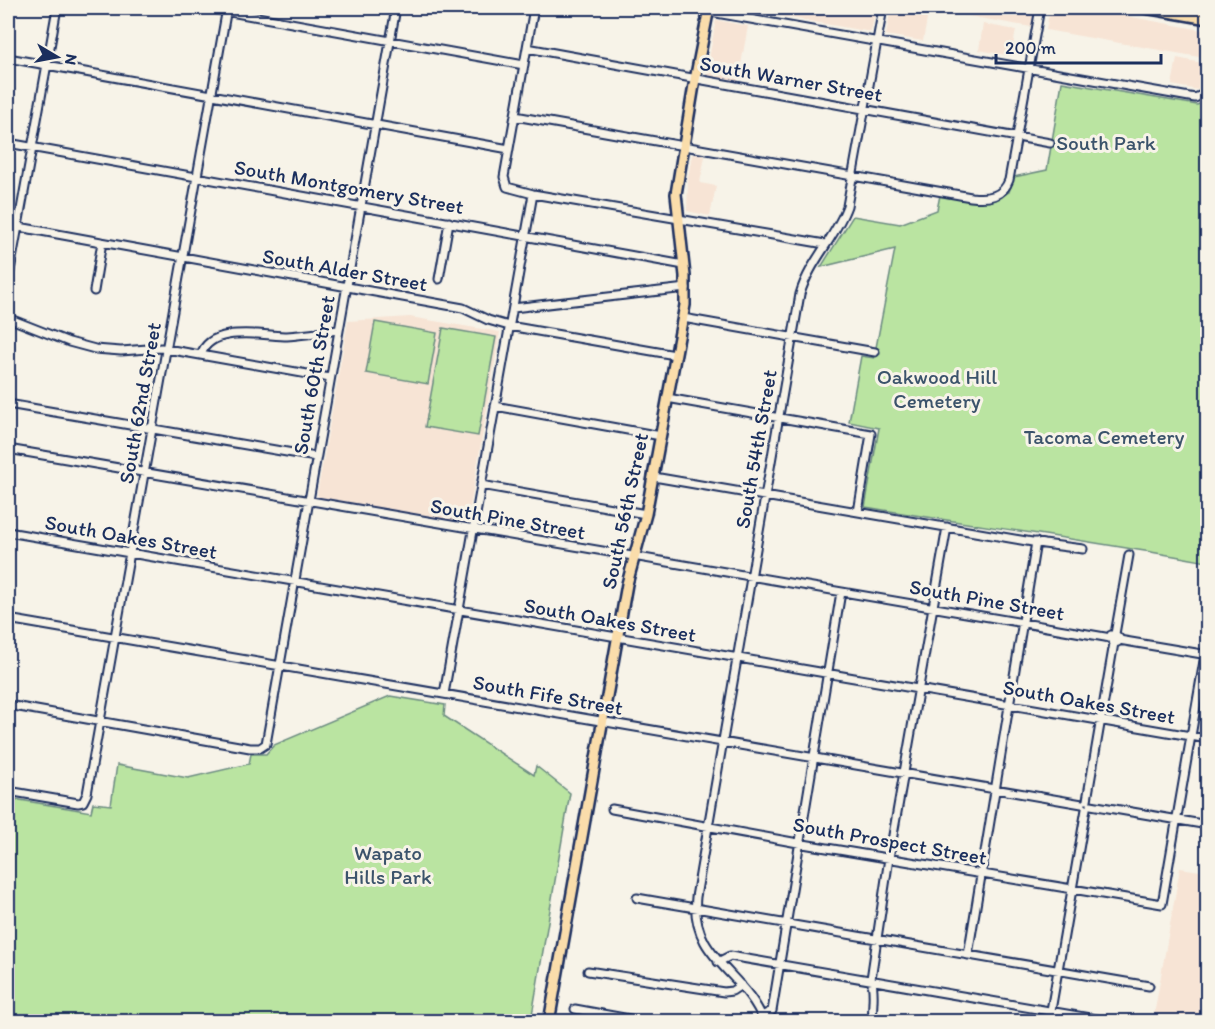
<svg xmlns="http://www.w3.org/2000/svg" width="1215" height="1029" font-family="Itim,sans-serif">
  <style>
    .built { fill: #f7e4d5 }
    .green { fill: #bae4a1; stroke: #6a8a80; stroke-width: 1.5 }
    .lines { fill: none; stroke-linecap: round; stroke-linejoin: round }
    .minor-casing { stroke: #1b2f5e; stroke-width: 11 }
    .major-casing { stroke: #1b2f5e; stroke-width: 14 }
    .minor { stroke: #f7f3e8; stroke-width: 7 }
    .major { stroke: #faddab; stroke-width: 9 }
    .labels { text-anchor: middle; stroke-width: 6; stroke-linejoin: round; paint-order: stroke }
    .street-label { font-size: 21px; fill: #1b2f5e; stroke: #f7f3e8 }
    .park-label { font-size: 21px; fill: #3b536b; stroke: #f7f3e8 }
  </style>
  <rect width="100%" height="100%" fill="#f7f3e8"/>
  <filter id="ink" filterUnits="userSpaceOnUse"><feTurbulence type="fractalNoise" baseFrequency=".0167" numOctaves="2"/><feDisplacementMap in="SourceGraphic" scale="12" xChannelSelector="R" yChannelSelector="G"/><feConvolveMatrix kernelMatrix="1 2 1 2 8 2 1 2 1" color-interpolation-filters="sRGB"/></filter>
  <g filter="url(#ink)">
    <path class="built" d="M735,8H876L871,32Z
      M891,8H1035L1031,27L929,9L923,41L886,35Z
      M1050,8H1083L1207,31L1205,58L1046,30Z
      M716,20L748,26L738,81L706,75Z
      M983,24L1016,30L1011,56L979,50Z
      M1177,58L1202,63L1198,90L1172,85Z
      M694,154L705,156L700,183L716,186L710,216L687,211L688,177L692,155Z
      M410,317L500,332L468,520L465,523L319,497L317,495L348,321Z
      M1180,868L1207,872V1021H1153Z"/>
    <path class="green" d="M1062,82L1197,105L1207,101V562C1094,541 979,526 865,507L879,428L849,422L861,356L874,358L895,249L821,267L853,216L900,224L937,210L940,195C967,199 983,204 1009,192L1014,177L1047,170Z
      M375,322L437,333L428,384L366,373Z
      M443,328L496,337L478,436L425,427Z
      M390,696L445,705L444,716L534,775L536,766L570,793L531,1021H8V798L91,812L93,803L111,805L117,765L188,778L249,764L251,754H266L274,745Z"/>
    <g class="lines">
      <defs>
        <path id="minor" d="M208,8L524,65
          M534,8L504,177L507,187L533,194L825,244
          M688,8L1195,98L1204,94L1208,87
          M527,48L1050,143
          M8,58L509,149
          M515,116L971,197C988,199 1003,197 1009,180L1040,8
          M8,143L684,265
          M8,225L463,308L488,320L509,326L675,355
          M439,279L449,222
          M8,282L57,8
          M94,291L102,242
          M513,308L686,288
          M8,318L69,342L95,349L121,351L161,348L330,378
          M683,318L875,352
          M201,355C210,324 264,336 287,336C304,335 322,332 339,330
          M667,398L871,434L858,512
          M8,404L316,457
          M495,406L661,436
          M8,449L1105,637L1110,638L1114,643L1118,642L1119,638L1115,634L1111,635L1110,638
          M654,477L1044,544L1083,549
          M481,485L646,514
          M8,532L1208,739
          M8,619L1082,804
          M1115,634L1129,555
          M1119,640L1208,655
          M444,694L533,194
          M8,705L250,748H260L266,744L396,8
          M8,791L78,803L83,802L87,794L227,8
          M1087,800L1114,643
          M1091,805L1208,825
          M612,809L809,845L1162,904L1205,655
          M637,898L1149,986
          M968,955L1036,542
          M718,962L730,956L1113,1022
          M588,971L724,992L732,991L741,985
          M575,1009L646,1022
          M762,1016L772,1011L841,592
          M764,1022C746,972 690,959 696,897L800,294C810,261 836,237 847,206L883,8
          M873,1022C871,1007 876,993 871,979L889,858L947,527
          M1049,1022L1086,809"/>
        <path id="major" d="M1145,8L1208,19
          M549,1022L627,584L646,514L685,305V276L676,194L694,85L709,8"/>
      </defs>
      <use href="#minor" class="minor-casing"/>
      <use href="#major" class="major-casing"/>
      <use href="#minor" class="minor"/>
      <use href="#major" class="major"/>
    </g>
  </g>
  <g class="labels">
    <g class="street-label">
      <text transform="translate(791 79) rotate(10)" y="7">South Warner Street</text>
      <text transform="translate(349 187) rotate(10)" y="7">South Montgomery Street</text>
      <text transform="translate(345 270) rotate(10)" y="7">South Alder Street</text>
      <text transform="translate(314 375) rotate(-80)" y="7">South 60th Street</text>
      <text transform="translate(140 403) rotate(-80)" y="7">South 62nd Street</text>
      <text transform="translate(756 449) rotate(-80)" y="7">South 54th Street</text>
      <text transform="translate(625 511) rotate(-78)" y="7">South 56th Street</text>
      <text transform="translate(508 519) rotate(10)" y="7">South Pine Street</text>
      <text transform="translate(131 537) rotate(10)" y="7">South Oakes Street</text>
      <text transform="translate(987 600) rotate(10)" y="7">South Pine Street</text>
      <text transform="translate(610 620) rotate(10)" y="7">South Oakes Street</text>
      <text transform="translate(548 695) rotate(10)" y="7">South Fife Street</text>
      <text transform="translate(1089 702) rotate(10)" y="7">South Oakes Street</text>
      <text transform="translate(890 841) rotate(10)" y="7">South Prospect Street</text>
    </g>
    <g class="park-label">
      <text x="1106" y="150">South Park</text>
      <text x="937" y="384">Oakwood Hill<tspan x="937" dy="24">Cemetery</tspan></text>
      <text x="1104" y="444">Tacoma Cemetery</text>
      <text x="388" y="860">Wapato<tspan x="388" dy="24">Hills Park</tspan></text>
    </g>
  </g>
  <rect width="1215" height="1029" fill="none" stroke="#f7f3e8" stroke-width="30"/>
  <rect x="15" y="15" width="1185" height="999" fill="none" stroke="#1b2f5e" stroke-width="2" filter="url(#ink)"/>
  <g transform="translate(57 57) rotate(100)" stroke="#f7f3e8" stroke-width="4.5" paint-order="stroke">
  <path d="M0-4.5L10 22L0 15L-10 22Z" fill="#1b2f5e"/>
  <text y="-9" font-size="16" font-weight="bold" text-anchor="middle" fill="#1b2f5e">N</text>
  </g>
  <path d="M996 54v9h165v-9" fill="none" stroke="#1b2f5e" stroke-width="3"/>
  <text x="1005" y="54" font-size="18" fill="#1b2f5e" stroke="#f7f3e8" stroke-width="4.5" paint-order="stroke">200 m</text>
</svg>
